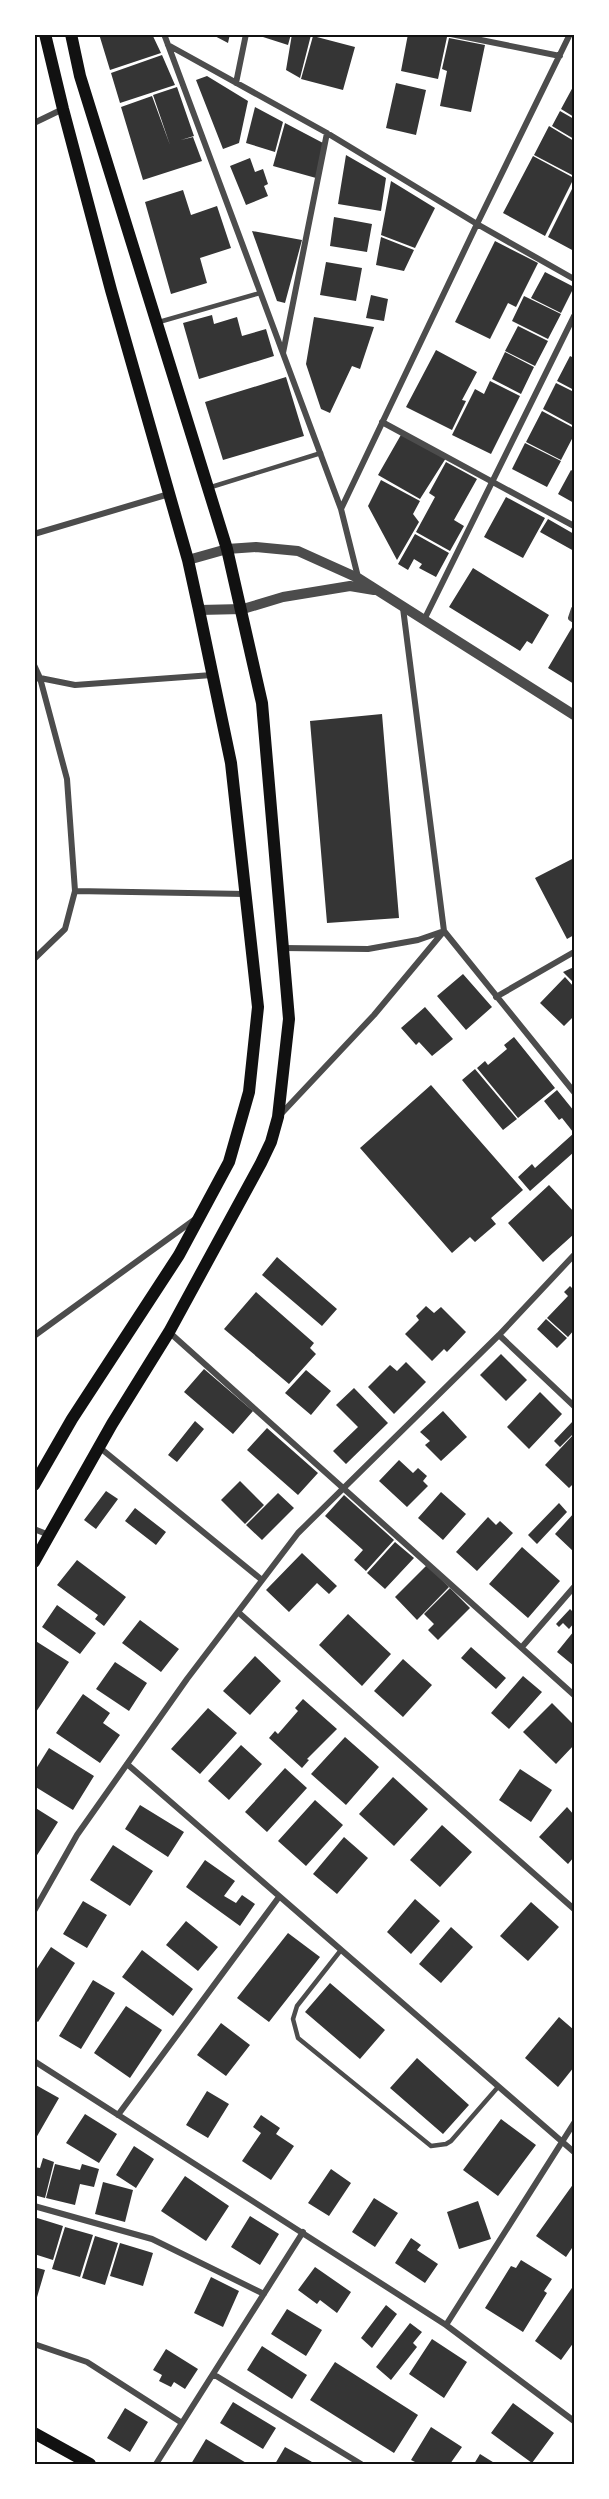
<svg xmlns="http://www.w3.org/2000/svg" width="609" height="2499" font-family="Ubuntu,sans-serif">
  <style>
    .building { fill: #353535 }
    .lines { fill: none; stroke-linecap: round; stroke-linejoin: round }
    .service { stroke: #4c4c4c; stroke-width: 4.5 }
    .minor { stroke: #4c4c4c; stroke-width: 6 }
    .tertiary { stroke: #4c4c4c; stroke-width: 10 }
    .secondary { stroke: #111; stroke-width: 12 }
    .neatline { fill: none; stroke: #111; stroke-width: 2 }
  </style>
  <rect width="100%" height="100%" fill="#fff"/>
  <path class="building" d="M99,34H152L161,53L110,70Z
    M211,34H230L228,43Z
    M264,34H291L288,45L263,37Z
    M292,34L311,35L300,78L286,70Z
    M408,34H433L447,37L438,79L401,71Z
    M313,36L355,47L343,90L301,79Z
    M449,38L485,45L471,112L440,106L447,71L442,69Z
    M162,55L175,85L120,103L111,73Z
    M207,76L248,101L239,143L223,149L196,80Z
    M396,83L426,90L416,135L386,128Z
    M574,85V117L561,109Z
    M177,87L194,136L181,140L193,137L202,161L143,180L121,107L152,96L170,145L153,95Z
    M255,107L283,122L275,152L246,143Z
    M560,111L574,119V139L552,126Z
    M285,123L323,143L316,178L273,166Z
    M549,126L574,141V176L534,155Z
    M346,155L386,178L381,211L338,204Z
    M533,156L574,178L545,236L503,213Z
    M250,158L255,172L263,169L268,184L264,186L268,196L246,205L230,166Z
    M391,181L435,208L415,248L381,235Z
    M574,185V251L548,237Z
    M183,190L191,215L217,206L231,248L200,258L207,283L171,294L145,202Z
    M334,217L372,224L367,252L330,246Z
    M252,231L302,240L285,303L277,301Z
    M381,237L414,250L404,271L376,265Z
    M495,241L538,263L516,307L508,303L490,339L455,322Z
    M326,262L362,268L356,301L320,295Z
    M545,272L574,287L561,313L531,298Z
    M371,295L388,299L384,321L366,318Z
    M524,296L561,314L548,339L512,321Z
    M212,315L214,324L237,317L242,336L266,329L274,356L199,379L183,323Z
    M314,317L374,327L360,369L352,366L330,413L321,409L306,364Z
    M518,326L548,341L535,366L505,351Z
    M436,350L477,372L462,400L466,401L452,430L406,407Z
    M505,352L534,367L521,394L492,379Z
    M570,356L574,358V390L557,381Z
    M286,377L304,436L223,460L205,402Z
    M490,381L520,396L491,454L452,435L475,389L484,394Z
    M556,383L574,392V426L543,409Z
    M542,411L574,428V435L561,460L526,442Z
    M402,433L446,458L420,499L378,475Z
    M525,443L561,461L547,487L512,469Z
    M446,462L477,479L454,520L464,526L450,551L416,532L435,497L429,493Z
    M571,470L574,472V503L558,494Z
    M381,480L420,501L413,514L419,522L397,560L368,506Z
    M506,497L545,518L523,558L484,537Z
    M548,519L574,534V551L540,532Z
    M415,534L449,553L436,577L419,568L422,564L414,559L408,570L398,564Z
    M473,568L549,615L532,644L527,641L520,651L449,607Z
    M574,624V684L548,668Z
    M382,714L399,918L327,923L310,721Z
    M574,858V935L567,939L535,878Z
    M574,967V983L563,972Z
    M463,974L492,1007L466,1030L437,996Z
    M565,977L574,987V1016L564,1026L540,1003Z
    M425,1007L453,1039L432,1056L419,1042L416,1045L401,1028Z
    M514,1037L555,1088L518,1118L477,1068L485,1061L488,1065L507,1049L504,1045Z
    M475,1069L517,1119L503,1130L462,1080Z
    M431,1085L523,1190L491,1218L496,1224L475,1242L470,1237L452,1253L360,1148Z
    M557,1090L574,1111L573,1132L562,1118L559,1120L544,1101Z
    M574,1133V1152L530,1191L518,1177L532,1164L535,1168Z
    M549,1185L574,1212V1234L543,1262L508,1223Z
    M277,1257L337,1309L322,1326L262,1275Z
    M570,1286L574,1290V1330L568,1337L547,1318L568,1296L564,1292Z
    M256,1292L314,1343L310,1348L316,1354L289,1384L224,1329Z
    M426,1306L434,1313L441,1307L466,1332L447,1352L444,1349L432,1361L405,1334L419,1320L416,1316Z
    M546,1319L567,1338L557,1348L537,1329Z
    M501,1354L527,1380L506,1401L480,1375Z
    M406,1362L426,1382L394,1414L368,1387L390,1365L397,1371Z
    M204,1369L253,1411L233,1434L184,1392Z
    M306,1370L331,1391L311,1415L285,1393Z
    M354,1388L388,1423L346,1464L333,1451L358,1427L336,1405Z
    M540,1392L562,1414L529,1449L507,1427Z
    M443,1411L467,1437L441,1461L425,1445L430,1441L420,1432Z
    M195,1421L204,1429L177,1462L168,1455Z
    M573,1421L574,1433L560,1447L554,1441Z
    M267,1428L318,1473L298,1495L247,1450Z
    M574,1434V1483L569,1488L545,1465Z
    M399,1460L413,1473L418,1468L427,1476L423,1481L428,1486L407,1507L379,1481Z
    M240,1481L264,1505L245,1524L221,1500Z
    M106,1491L118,1499L96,1529L84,1520Z
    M441,1492L466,1514L443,1540L418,1518Z
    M278,1493L294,1508L262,1540L246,1525Z
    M344,1495L394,1540L366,1571L354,1560L363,1550L325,1516Z
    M559,1503L567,1512L537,1544L528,1535Z
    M135,1508L166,1532L156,1545L125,1521Z
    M574,1513V1552L555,1534Z
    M488,1517L496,1525L500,1521L513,1533L477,1571L456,1552Z
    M395,1542L414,1558L385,1589L367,1573Z
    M522,1547L560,1581L528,1618L489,1584Z
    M302,1553L337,1586L329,1594L317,1583L289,1612L266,1590Z
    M77,1560L126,1597L104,1626L95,1619L98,1615L57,1585Z
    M427,1565L449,1587L417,1620L395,1597Z
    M450,1588L470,1608L438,1640L428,1630L434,1624L424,1614Z
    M57,1605L96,1633L80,1654L42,1627Z
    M570,1609L574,1613V1623L569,1629L563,1623L559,1627L556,1624Z
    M348,1614L391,1654L362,1686L319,1645Z
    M140,1620L179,1649L161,1672L122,1643Z
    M574,1631V1666L557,1652Z
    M34,1640L69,1662L34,1715Z
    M471,1647L506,1678L496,1689L461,1658Z
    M255,1656L281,1681L250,1715L223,1691Z
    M403,1659L432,1685L403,1717L374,1691Z
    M115,1662L147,1683L129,1711L96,1689Z
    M523,1676L542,1692L509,1729L491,1713Z
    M83,1694L110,1713L103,1723L120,1735L100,1763L56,1733Z
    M303,1699L337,1729L307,1759L309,1760L302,1768L269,1738L275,1731L278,1734L298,1711L295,1708Z
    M552,1703L574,1725V1745L556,1764L523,1732Z
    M208,1708L237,1733L200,1774L171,1749Z
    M345,1737L379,1767L346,1805L311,1774Z
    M241,1745L262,1764L229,1800L208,1781Z
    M49,1748L94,1776L73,1810L34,1786V1772Z
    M285,1768L307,1788L267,1832L245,1812Z
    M520,1769L552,1790L531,1822L499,1800Z
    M393,1777L428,1809L394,1846L359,1814Z
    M315,1800L343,1825L306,1866L278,1841Z
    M140,1805L184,1832L168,1857L125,1829Z
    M34,1807L58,1822L34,1860Z
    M567,1807L574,1815V1857L568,1864L539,1837Z
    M442,1825L472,1852L440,1887L410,1860Z
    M344,1837L368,1858L337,1894L313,1874Z
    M113,1845L153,1871L130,1906L90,1880Z
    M205,1860L235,1881L224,1896L236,1903L242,1895L255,1904L240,1926L186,1887Z
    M415,1899L440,1921L411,1954L387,1932Z
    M83,1901L107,1915L87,1948L63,1934Z
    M531,1902L559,1927L528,1961L500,1936Z
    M186,1921L218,1947L198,1971L166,1945Z
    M451,1927L473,1947L441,1983L419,1964Z
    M288,1933L320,1957L269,2022L237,1998Z
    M51,1947L75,1963L38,2022L34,2019V1973Z
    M142,1950L193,1989L173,2016L122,1977Z
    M93,1980L115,1993L81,2049L59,2036Z
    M330,1983L385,2030L360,2059L305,2012Z
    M126,2006L162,2030L130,2078L94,2053Z
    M559,2017L574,2030V2067L558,2087L525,2058Z
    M221,2023L250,2045L226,2076L197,2055Z
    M417,2058L469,2105L443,2134L390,2088Z
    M34,2084L59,2098L36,2138L34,2137Z
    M207,2091L229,2104L208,2138L186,2125Z
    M85,2114L117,2134L99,2163L66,2143Z
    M261,2115L280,2128L276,2134L294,2146L271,2180L242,2161L261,2133L253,2127Z
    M501,2119L536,2145L498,2196L463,2170Z
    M134,2146L154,2159L136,2188L116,2175Z
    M43,2158L54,2162L45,2198L34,2195V2167L40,2168Z
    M55,2164L80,2170L82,2164L99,2169L94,2187L80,2184L75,2205L46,2198Z
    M331,2169L351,2183L329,2216L308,2203Z
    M185,2176L229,2206L206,2241L161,2211Z
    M103,2182L133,2190L125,2222L95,2214Z
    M574,2183V2245L566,2257L536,2236Z
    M374,2198L398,2213L375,2247L352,2232Z
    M478,2201L491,2239L459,2249L447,2212Z
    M250,2216L279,2234L260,2265L231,2247Z
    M34,2217L63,2226L53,2260L34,2254Z
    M65,2227L93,2235L80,2277L52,2269Z
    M95,2236L118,2243L105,2285L82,2278Z
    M411,2238L421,2245L417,2250L438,2264L425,2283L395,2263Z
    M120,2243L153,2253L143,2286L110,2276Z
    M521,2260L552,2279L544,2291L547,2293L523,2332L485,2308L511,2266L516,2268Z
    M34,2267L45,2270L35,2304H34Z
    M315,2267L351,2292L337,2313L320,2300L317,2304L298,2290Z
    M211,2277L239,2291L223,2327L194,2313Z
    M574,2285V2342L561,2360L535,2341Z
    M386,2305L397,2314L372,2348L361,2338Z
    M287,2309L322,2330L306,2356L271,2334Z
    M410,2323L422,2332L413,2343L417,2347L391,2380L376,2367Z
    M432,2339L467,2362L444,2398L409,2374Z
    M262,2346L307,2375L292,2399L247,2370Z
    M166,2349L198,2369L185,2389L174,2382L171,2387L159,2381L162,2375L153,2370Z
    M335,2362L418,2415L394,2453L310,2400Z
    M233,2402L276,2428L263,2449L220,2423Z
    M513,2403L554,2433L532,2463L491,2433Z
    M125,2408L148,2422L130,2452L107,2438Z
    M431,2427L462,2447L450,2464H419L411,2460Z
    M206,2439L248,2464H191Z
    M285,2447L312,2462L310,2464H275Z
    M480,2454L496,2464H474Z"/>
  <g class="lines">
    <path class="service" d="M159,322L260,293
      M208,488L321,453
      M341,1950L297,2006L293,2019L298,2038L431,2146L446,2144L451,2141L498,2087"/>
    <path class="minor" d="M164,34L341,509
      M451,34L560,56
      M168,45L327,133L477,224L574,279
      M236,83L246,34
      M34,123L63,109
      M283,353L327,133
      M382,422L574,526
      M34,534L169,494
      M358,577L341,509L477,224L570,34
      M574,609L571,618L574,620
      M424,620L574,316
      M34,665L40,678L75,685L212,675
      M34,679L40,678L67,779L75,891L65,929L34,959
      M75,891L245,894
      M283,948L368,949L418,940L444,931L574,1092
      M496,997L574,952
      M281,1114L374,1015L444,931L403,608
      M169,1332L574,1695
      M499,1335L574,1406
      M34,1336L194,1220
      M99,1447L262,1580
      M34,1529L49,1535
      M238,1612L574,1909
      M522,1647L574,1587
      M127,1764L574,2152
      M34,1911L77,1835L187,1679L298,1533L499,1335L574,1255
      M34,2061L446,2325L574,2421
      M118,2115L279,1897
      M34,2206L152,2239L264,2294
      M446,2325L574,2123
      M34,2344L87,2362L182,2423
      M213,2374L361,2464
      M156,2464L303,2232"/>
    <path class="tertiary" d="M188,560L227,549L256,547L298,551L358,578L574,715
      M199,610L243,609L283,597L350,586L374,590"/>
    <path class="secondary" d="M34,1485L72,1419L179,1255L229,1162L249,1092L258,1007L231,763L199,610L188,560L111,290L63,109L45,34
      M34,1562L112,1424L169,1332L261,1163L271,1142L278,1117L289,1019L262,703L227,549L80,76L71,34
      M34,2433L90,2464"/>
  </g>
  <rect width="609" height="2499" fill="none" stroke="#ffffff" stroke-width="72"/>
  <rect x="36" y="36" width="537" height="2427" class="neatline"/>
</svg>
